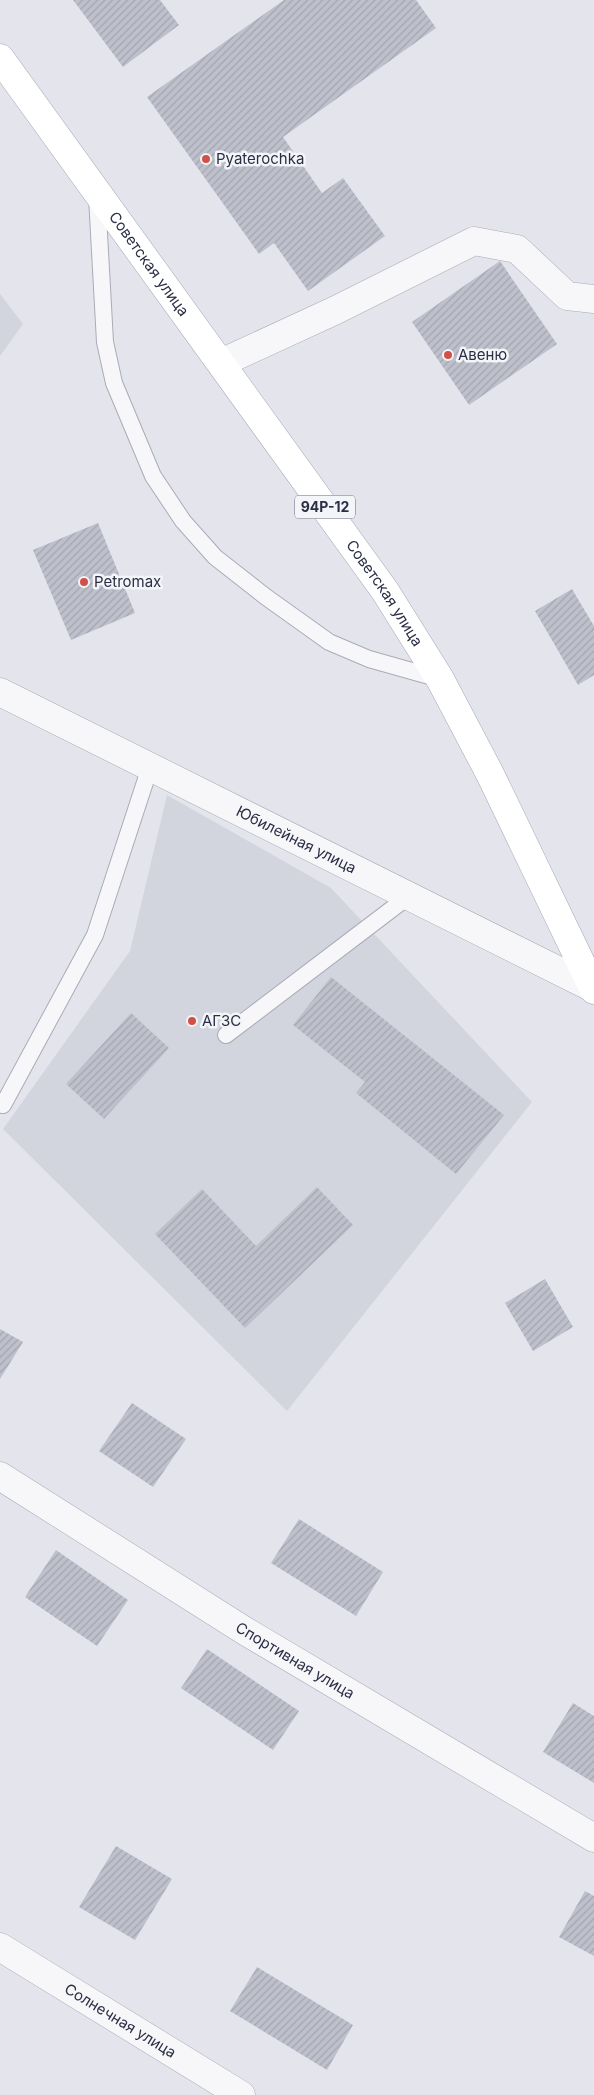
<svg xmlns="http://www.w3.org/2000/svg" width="594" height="2095" font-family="Inter,sans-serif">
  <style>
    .built { fill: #d2d4de }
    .building { fill: url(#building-hatch) }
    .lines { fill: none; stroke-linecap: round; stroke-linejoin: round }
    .service-casing { stroke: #a9abb7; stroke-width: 18 }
    .minor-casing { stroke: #a9abb7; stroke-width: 29 }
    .primary-casing { stroke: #a3a7b8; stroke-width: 29 }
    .service { stroke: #f7f7fa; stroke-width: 16 }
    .minor { stroke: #f7f7fa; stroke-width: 28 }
    .primary { stroke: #fff; stroke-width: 28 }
    .poi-dot { fill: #d15149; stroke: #f4f5f9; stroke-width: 2 }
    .labels { text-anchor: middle; stroke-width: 5; stroke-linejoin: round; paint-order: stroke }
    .shield { fill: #f4f5f9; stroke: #676a7b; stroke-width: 1 }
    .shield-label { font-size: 14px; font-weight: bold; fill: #2b2f45 }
    .poi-label { font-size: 15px; fill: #2b2f45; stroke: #f4f5f9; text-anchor: start }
    .street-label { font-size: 15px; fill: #2b2f45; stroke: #f4f5f9 }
  </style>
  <defs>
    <pattern id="building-hatch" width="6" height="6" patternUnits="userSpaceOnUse" patternTransform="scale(1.25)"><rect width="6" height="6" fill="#bec0cc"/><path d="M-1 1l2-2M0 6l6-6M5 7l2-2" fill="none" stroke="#a3a5b1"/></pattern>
  </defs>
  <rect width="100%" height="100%" fill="#e4e5ec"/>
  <path class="built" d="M0,294L23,324L0,356Z
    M167,795L331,888L532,1102L287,1411L3,1129L130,951Z"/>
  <path class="building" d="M73,0H160L179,25L123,67Z
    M284,0H416L436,28L283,137L322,193L343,178L385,236L308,291L274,243L259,254L147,97Z
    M500,261L557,344L469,405L412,322Z
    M98,523L135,613L71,640L33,550Z
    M572,589L594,626V675L578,685L535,611Z
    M331,977L504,1115L456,1174L356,1093L365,1082L293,1025Z
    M131,1013L169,1048L104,1119L66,1084Z
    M317,1187L353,1225L245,1328L155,1234L202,1189L256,1246Z
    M545,1279L573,1327L533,1351L505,1303Z
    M0,1329L23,1342L0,1379Z
    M132,1403L186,1439L153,1487L99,1451Z
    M299,1519L383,1572L356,1616L271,1563Z
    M56,1550L128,1600L97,1646L25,1597Z
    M207,1649L299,1711L273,1750L181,1688Z
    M573,1703L594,1716V1783L543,1752Z
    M116,1846L172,1879L135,1940L79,1907Z
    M585,1891L594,1896V1956L559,1937Z
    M257,1967L353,2025L327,2070L230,2011Z"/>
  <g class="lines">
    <defs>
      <path id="service" d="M97,197L105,342L114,383L153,476L183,521L215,557L266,597L329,642L369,659L440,679
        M226,1035L409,896
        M3,1105L95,935L150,767"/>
      <g id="minor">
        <path d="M221,363L336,310L474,241L517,249L567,296L594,299"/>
        <path id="s1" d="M0,692L593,988"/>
        <path id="s2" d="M0,1476L245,1631L594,1838"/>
        <path id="s3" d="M0,1947L241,2095"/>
      </g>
      <g id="primary">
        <path id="s4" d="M0,58L385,591L440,679L490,774L594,990"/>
      </g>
    </defs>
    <use href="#service" class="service-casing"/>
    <use href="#minor" class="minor-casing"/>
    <use href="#primary" class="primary-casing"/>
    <use href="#service" class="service"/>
    <use href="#minor" class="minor"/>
    <use href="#primary" class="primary"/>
  </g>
  <g class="poi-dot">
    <circle cx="206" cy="159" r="5"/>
    <circle cx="448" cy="355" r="5"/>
    <circle cx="84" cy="582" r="5"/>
    <circle cx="192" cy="1021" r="5"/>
  </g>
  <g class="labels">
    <rect class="shield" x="295" y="495.5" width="60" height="23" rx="4"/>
    <g class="shield-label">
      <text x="325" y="512">94Р-12</text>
    </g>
    <g class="poi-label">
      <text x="216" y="164">Pyaterochka</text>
      <text x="458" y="360">Авеню</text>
      <text x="94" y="587">Petromax</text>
      <text x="202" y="1026">АГЗС</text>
    </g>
    <g class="street-label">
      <text dy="5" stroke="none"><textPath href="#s4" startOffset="254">Советская улица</textPath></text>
      <text dy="5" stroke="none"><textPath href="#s4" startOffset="659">Советская улица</textPath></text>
      <text dy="5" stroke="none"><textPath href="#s1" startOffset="331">Юбилейная улица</textPath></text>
      <text dy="5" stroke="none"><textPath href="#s2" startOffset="348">Спортивная улица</textPath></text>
      <text dy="5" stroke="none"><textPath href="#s3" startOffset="141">Солнечная улица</textPath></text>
    </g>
  </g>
</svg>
